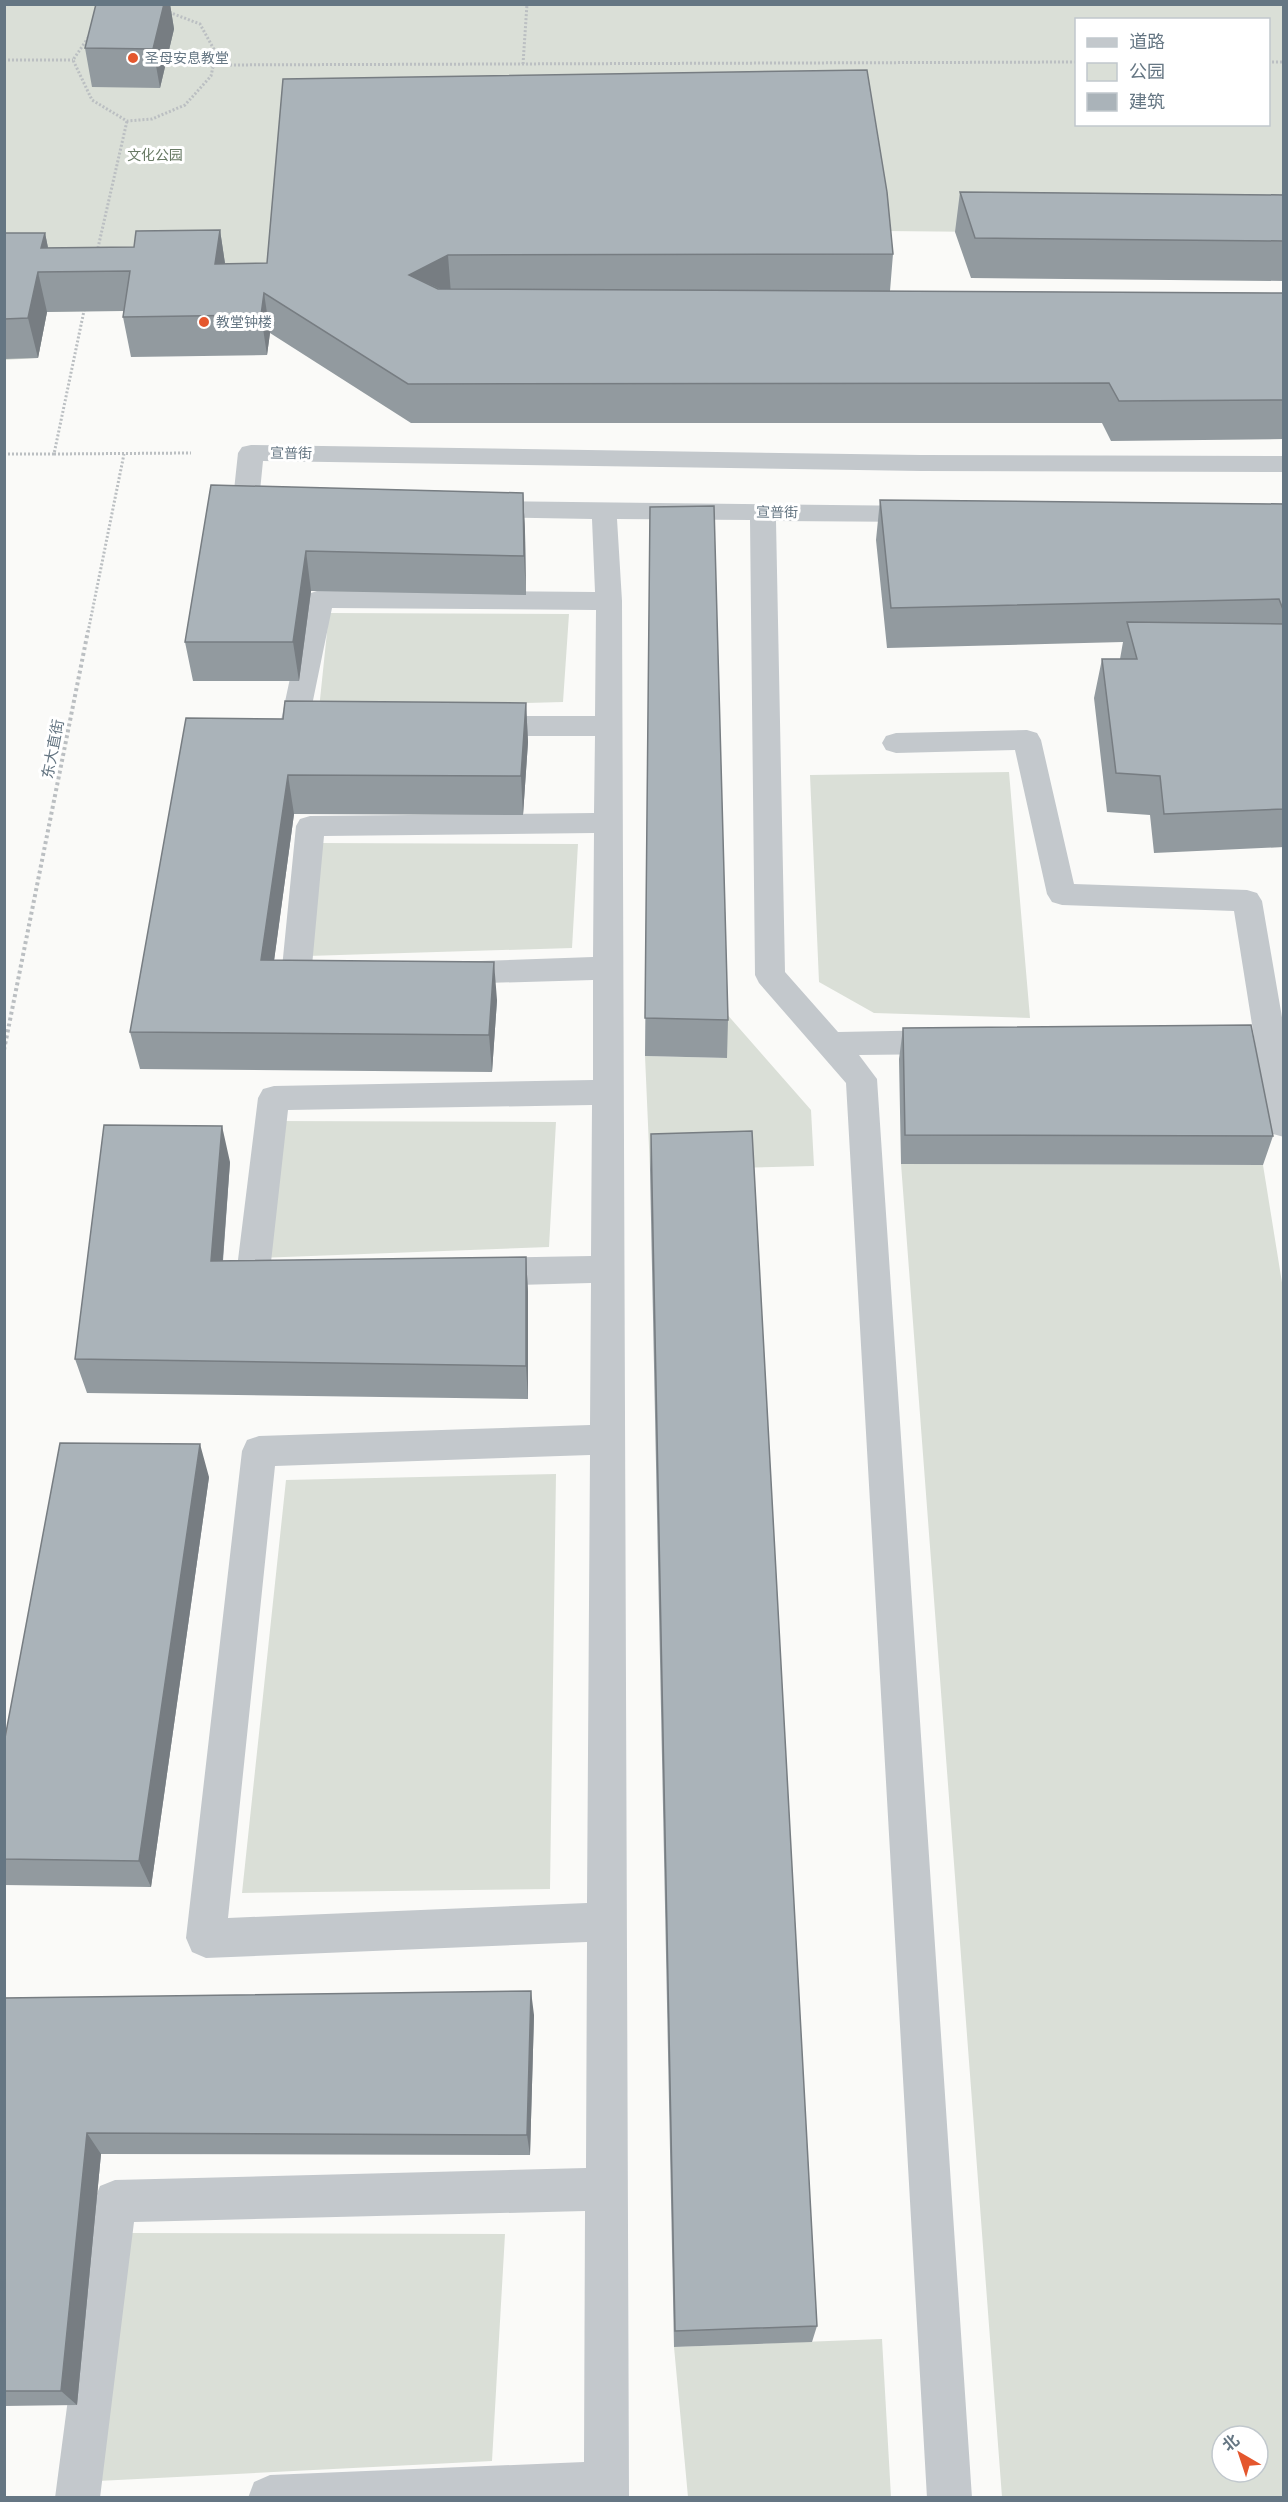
<svg xmlns="http://www.w3.org/2000/svg" width="1288" height="2502" font-family="Lato,'Noto Sans SC',sans-serif">
  <style>
    .green { fill: #dadfd7; fill-rule: evenodd }
    .lines { fill: none; stroke-linecap: round; stroke-linejoin: round }
    .path-far1 { stroke: #bbbfc2; stroke-width: 3; stroke-dasharray: 2 2; stroke-linecap: butt }
    .path { stroke: #bbbfc2; stroke-width: 4; stroke-dasharray: 3 3; stroke-linecap: butt }
    .minor { fill: #c3c8cc; fill-rule: evenodd }
    .wall { fill: #929a9f }
    .shaded-wall { fill: #777d82 }
    .building { fill: #aab3b9; stroke: #777d82; stroke-width: 1.5 }
    .poi-dot { fill: #e4572e; stroke: #fff; stroke-width: 2 }
    .labels { text-anchor: middle; stroke-width: 6; stroke-linejoin: round; paint-order: stroke }
    .far-poi-label { font-size: 14px; fill: #657683; stroke: #fff; text-anchor: start }
    .far-park-label { font-size: 14px; fill: #687a64; stroke: #fff }
    .far-street-label { font-size: 14px; fill: #657683; stroke: #fff }
    .street-label { font-size: 15px; fill: #657683; stroke: #fff }
  </style>
  <rect width="100%" height="100%" fill="#fafaf8"/>
  <path class="green" d="M5,5H1283V235L884,231L273,303L138,310L47,312L38,358L5,360ZM1076,20H1268V124H1076Z
    M329,613L569,614L563,702L319,709Z
    M1009,772L1030,1018L874,1013L819,982L810,775Z
    M318,843L578,844L572,948L307,956Z
    M725,1012L811,1110L814,1166L650,1170L645,1056L726,1058Z
    M272,1121L556,1122L549,1247L258,1258Z
    M901,1164L1263,1165L1284,1295L1283,2497H1002ZM1222,2436H1258V2472H1222Z
    M556,1474L550,1889L242,1893L286,1480Z
    M125,2233L505,2234L492,2461L98,2481Z
    M882,2339L891,2497H688L674,2347Z"/>
  <g class="lines">
    <path class="path-far1" d="M158,8L200,24L216,53L211,76L185,105L152,119L127,121L92,100L73,60L94,29L127,11Z
      M4,60H73
      M1268,62H1284
      M523,64L527,4
      M214,65L1076,62
      M97,252L127,121
      M4,454H54L85,306
      M54,454L191,453
      M88,632L124,454"/>
    <path class="path" d="M4,1050L88,631"/>
    <path class="minor" d="M251,445L921,455L1284,456V472L921,471L263,461L259,501L277,503L281,509L277,515C264,518 249,518 236,515L232,509L238,453L242,447Z
      M478,501L925,506L934,508L938,514L934,520L925,522L776,521L785,972L838,1032L945,1030L956,1034L960,1042L956,1050L945,1054L859,1055L877,1079L972,2498H927L846,1083L759,983L755,975L750,520L617,519L622,601L629,2498H248L254,2482L270,2475L584,2462L585,2211L134,2222L100,2498H55L94,2201L100,2186L115,2180L586,2168L587,1942L206,1958L192,1952L186,1938L242,1451L247,1440L259,1436L590,1425L591,1283L483,1286L471,1282L466,1272L471,1262L483,1258L591,1256L592,1105L288,1110L271,1262L282,1261L294,1265L299,1275L294,1285C277,1291 258,1292 241,1286L236,1276L258,1098L263,1089L274,1086L593,1080V980L451,984L440,981L436,973L440,965L451,962L593,957L594,833L324,836L312,966H324L335,969L339,977L335,985C319,990 301,991 285,986L281,978L296,826L300,819L310,816L594,813L595,736H481L471,733L467,726L471,719L481,716H595L596,610L332,608L310,715L322,718L326,725L322,732C309,736 297,736 284,732L280,725L307,599L311,593L320,590L595,592L592,519L478,517L469,515L465,509L469,503ZM590,1455L587,1903L228,1918L275,1466Z
      M1027,730L1037,733L1041,740L1074,884L1247,890L1257,893L1262,901L1284,1029V1137L1273,1134L1268,1125L1234,911L1062,905L1052,902L1047,894L1015,750L896,753L886,750L882,743L886,736L896,733Z"/>
  </g>
  <path class="wall" d="M96,4H170L174,29L160,88L92,87L85,48Z
    M283,79L893,254L890,291L1284,293V439L1111,441L1102,423H411L270,333L267,355L131,357L123,317L124,311L47,312L38,358L4,359V233H45L48,248L134,247L220,230L225,264L267,263Z
    M960,192L1284,195V281L971,278L955,232Z
    M211,485L523,493L525,532L526,595L311,591L299,681H193L185,642Z
    M880,500L1284,504V847L1154,853L1150,815L1107,812L1094,698L1102,659H1120L1123,642L887,648L876,540Z
    M650,507L728,1020L727,1058L645,1056Z
    M526,703L528,742L523,815L294,814L274,960L497,1000L492,1072L140,1069L130,1032L283,719Z
    M903,1028L1273,1136L1263,1165L901,1164L899,1059Z
    M651,1134L817,2326L812,2342L674,2347L650,1170Z
    M230,1162L223,1261L526,1257L528,1292V1399L87,1393L75,1359Z
    M209,1477L151,1887L4,1885V1743Z
    M4,1998L534,2015L530,2155L101,2154L77,2405L4,2406Z"/>
  <path class="shaded-wall" d="M164,4H170L174,29L160,88L153,49Z
    M220,230L226,270L215,264Z
    M45,233L53,272L41,248Z
    M448,255L451,294L409,275Z
    M38,272L47,312L38,358L28,318Z
    M264,293L270,333L267,355L261,315Z
    M523,493L525,532L526,595L524,556Z
    M306,551L311,591L299,681L293,642Z
    M526,703L528,742L523,815L521,776Z
    M288,775L294,814L269,998L261,960Z
    M494,962L497,1000L492,1072L489,1035Z
    M222,1126L230,1162L220,1296L211,1261Z
    M526,1257L528,1292V1399L526,1366Z
    M200,1444L209,1477L151,1887L139,1861Z
    M531,1991L534,2015L530,2155L527,2135Z
    M87,2133L101,2154L77,2405L61,2391Z"/>
  <path class="building" d="M96,4H164L153,49L85,48Z
    M867,70L887,192L893,254L448,255L409,275L438,289L1284,293V400L1119,401L1109,383L408,384L264,293L261,315L123,317L130,271L38,272L28,318L4,319V233H45L41,248L134,247L136,231L220,230L215,264L267,263L283,79Z
    M960,192L1284,195V241L975,238Z
    M211,485L523,493L524,556L306,551L293,642H185Z
    M880,500L1284,504V612L1279,599L891,608Z
    M714,506L728,1020L645,1018L650,507Z
    M1127,622L1284,624V809L1164,814L1160,776L1116,773L1102,659H1137Z
    M285,701L526,703L521,776L288,775L261,960L494,962L489,1035L130,1032L186,718L283,719Z
    M1251,1025L1273,1136L905,1135L903,1028Z
    M104,1125L222,1126L211,1261L526,1257V1366L75,1359Z
    M752,1131L817,2326L675,2331L651,1134Z
    M60,1443L200,1444L139,1861L4,1859V1743Z
    M531,1991L527,2135L87,2133L61,2391H4V1998Z"/>
  <g class="poi-dot">
    <circle cx="133" cy="58" r="6"/>
    <circle cx="204" cy="322" r="6"/>
  </g>
  <g class="labels">
    <g class="far-poi-label">
      <text x="145" y="63">圣母安息教堂</text>
      <text x="216" y="327">教堂钟楼</text>
    </g>
    <g class="far-park-label">
      <text x="155" y="160">文化公园</text>
    </g>
    <g class="far-street-label">
      <text transform="translate(291 453) rotate(1)" y="5">宣普街</text>
      <text transform="translate(777 512) rotate(1)" y="5">宣普街</text>
    </g>
    <g class="street-label">
      <text transform="translate(53 749) rotate(-79)" y="5">东大直街</text>
    </g>
  </g>
  <rect width="1288" height="2502" fill="none" stroke="#657683" stroke-width="12"/>
  <rect x="1075" y="18" width="195" height="108" fill="#ffffff" stroke="#c1c8cd" stroke-width="1.5"/>
  <rect x="1087" y="38" width="30" height="9" fill="#c3c8cc" stroke="#c1c8cd" stroke-width="1.5"/>
  <text x="1129" y="48" font-size="18" fill="#657683">道路</text>
  <rect x="1087" y="63" width="30" height="18" fill="#dadfd7" stroke="#c1c8cd" stroke-width="1.5"/>
  <text x="1129" y="78" font-size="18" fill="#657683">公园</text>
  <rect x="1087" y="93" width="30" height="18" fill="#aab3b9" stroke="#c1c8cd" stroke-width="1.5"/>
  <text x="1129" y="108" font-size="18" fill="#657683">建筑</text>
  <g transform="translate(1240 2454) rotate(321)"><circle r="28" fill="#ffffff" stroke="#c1c8cd" stroke-width="1.5"/>
  <path d="M0-4.5L10 22L0 15L-10 22Z" fill="#e4572e"/>
  <text y="-9" font-size="16" font-weight="bold" text-anchor="middle" fill="#657683">北</text>
  </g>
</svg>
